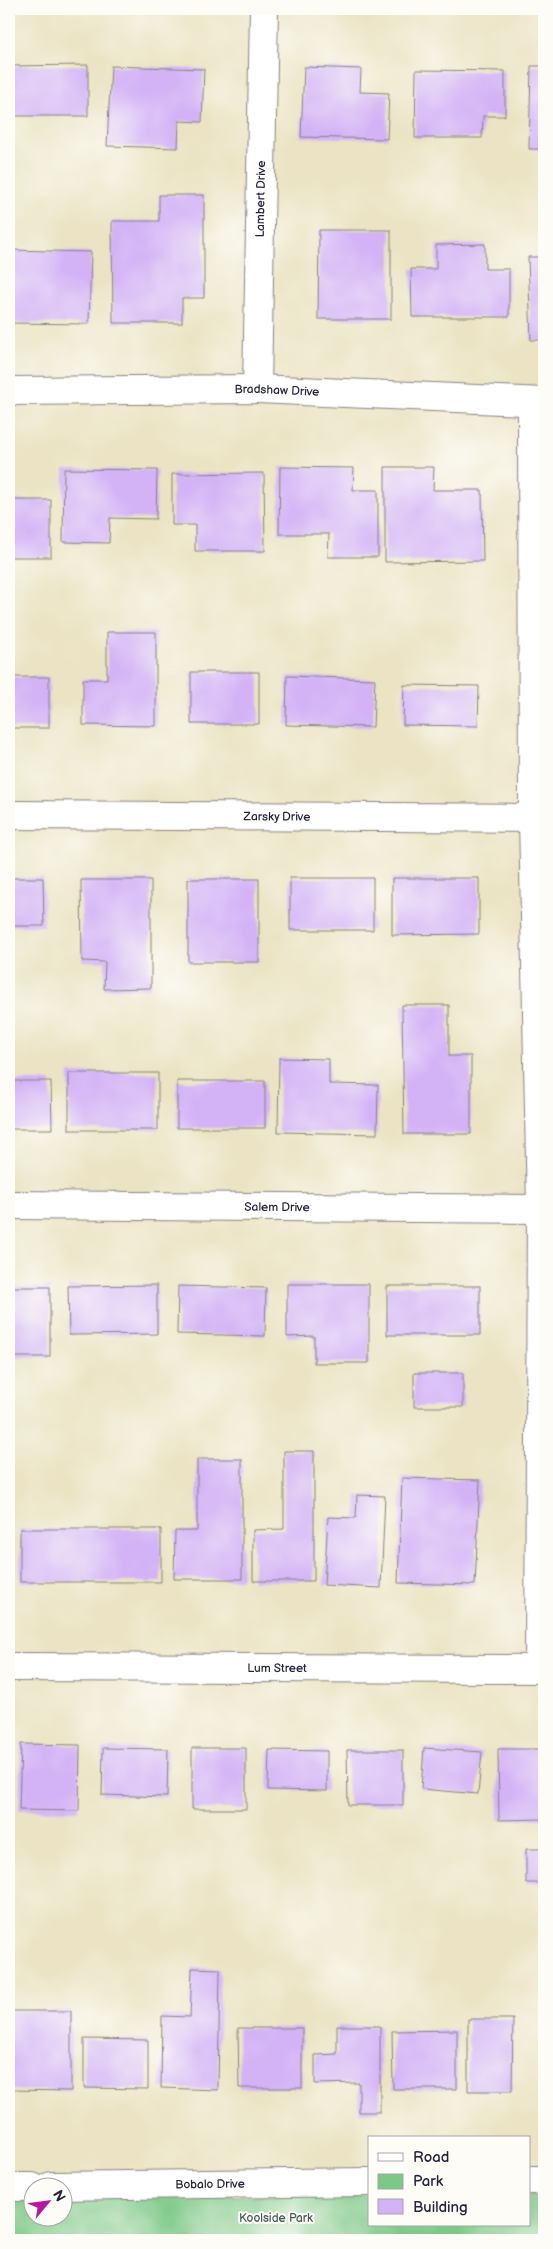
<svg xmlns="http://www.w3.org/2000/svg" width="553" height="2249" font-family="'Balsamiq Sans',sans-serif">
  <style>
    .green { fill: #7dc886; stroke: #507560 }
    .building { fill: #d3b3f6 }
    .lines { fill: none; stroke-linecap: round; stroke-linejoin: round }
    .minor-casing { stroke: #86827f; stroke-width: 30 }
    .minor { stroke: #fff; stroke-width: 28 }
    .labels { text-anchor: middle; stroke-width: 4; stroke-linejoin: round; paint-order: stroke }
    .street-label { font-size: 12px; fill: #22223b; stroke: #fdfcf7 }
    .park-label { font-size: 12px; fill: #425c55; stroke: #fdfcf7 }
  </style>
  <rect width="100%" height="100%" fill="#fdfcf7"/>
  <filter id="ink" filterUnits="userSpaceOnUse"><feTurbulence type="fractalNoise" baseFrequency=".02" numOctaves="2"/><feDisplacementMap in="SourceGraphic" scale="10" xChannelSelector="R" yChannelSelector="G"/><feConvolveMatrix kernelMatrix="1 2 1 2 8 2 1 2 1" color-interpolation-filters="sRGB"/></filter>
  <filter id="wash" filterUnits="userSpaceOnUse"><feTurbulence type="fractalNoise" baseFrequency=".0096" numOctaves="4" result="noise"/><feDisplacementMap in="SourceGraphic" scale="20" xChannelSelector="R" yChannelSelector="G"/><feGaussianBlur stdDeviation="1.12" result="paint"/><feColorMatrix in="noise" values="0 0 0 0 0 0 0 0 0 0 0 0 0 0 0 0 0 1.4 0 .05"/><feComposite in="paint" operator="in"/></filter>
  <g filter="url(#wash)">
    <rect width="100%" height="100%" fill="#ebe3c3"/>
    <path class="green" d="M369,2195V2225H529V2195H544V2240H9V2196H32V2216H62L63,2196Z"/>
    <g id="blocks">
      <path class="building" d="M88,65V116H9V66Z
        M111,66L204,69L202,122L179,121L178,148L107,146Z
        M531,66H544V149H529Z
        M304,67L361,69L360,92L389,93L387,139L301,137Z
        M416,70L505,71V116H483L482,138H415Z
        M159,195H204V298H182V323H113L112,221H159Z
        M319,230H391V319H318Z
        M485,244V269H509V317H412L411,269H436V245Z
        M9,250L91,252L89,324L9,323Z
        M528,257H544V340H531Z
        M280,467L354,468L353,490H378V557H328L329,534H279Z
        M385,467H434L433,490H482L483,561L385,562Z
        M64,469L157,470L156,519L110,518L109,543L63,542Z
        M264,473L265,551H195V525H172V474Z
        M9,500H51V557H9Z
        M107,632H156V726L83,725V679H107Z
        M191,672H259V724H191Z
        M287,676L375,679L373,727L286,725Z
        M9,677H49V728H9Z
        M404,685L479,686L478,726L403,725Z
        M9,878H43L44,926H9Z
        M290,878H373V930H290Z
        M392,878H479V934L392,935Z
        M188,879H259V962H188Z
        M81,880H151V988L104,989L105,962L82,961Z
        M402,1005H449V1056H471V1134H404Z
        M279,1058L329,1059V1084L378,1085L377,1134L278,1132Z
        M69,1073H158V1130H69Z
        M9,1081H51L52,1129H9Z
        M177,1081H265V1128H177Z
        M287,1284H369V1363H314V1336L287,1337Z
        M157,1285V1334L69,1335L68,1286Z
        M178,1286L266,1288L265,1336L177,1334Z
        M387,1286H480V1335H387Z
        M9,1287H50V1357H9Z
        M414,1373H463V1407H414Z
        M284,1451H314V1581H253V1530L284,1529Z
        M197,1459H242V1579H174L175,1531H197Z
        M402,1478L480,1480L475,1585L398,1583Z
        M357,1495L385,1496L381,1588L324,1585L328,1517L356,1518Z
        M20,1529H161V1582H20Z
        M21,1744L80,1745L79,1811L19,1810Z
        M103,1748L168,1749L167,1797L102,1795Z
        M192,1748H246V1809H192Z
        M424,1748L482,1752L478,1794L421,1789Z
        M498,1749H544V1819L499,1820Z
        M269,1750L327,1751V1791L268,1790Z
        M347,1750H403V1805H348Z
        M526,1849H544V1883H526Z
        M192,1968L220,1969L218,2090L161,2088L162,2016L190,2017Z
        M9,2011H71V2091L9,2090Z
        M468,2019H513L512,2091H468Z
        M337,2026H380V2112H359V2083L315,2084V2055L337,2054Z
        M238,2028H302V2088H239Z
        M457,2030V2089H393L392,2031Z
        M84,2039L148,2040V2089L84,2088Z"/>
    </g>
  </g>
  <g filter="url(#ink)">
    <use href="#blocks" fill-opacity="0" stroke="#86827f" stroke-width="1"/>
    <g class="lines">
      <defs>
        <g id="minor">
          <path id="s1" d="M257,389L264,9"/>
          <path id="s2" d="M9,391L257,389L544,402"/>
          <path d="M532,403L533,818L541,1209L539,1669"/>
          <path id="s3" d="M9,815L544,818"/>
          <path id="s4" d="M9,1205L544,1209"/>
          <path id="s5" d="M9,1667L544,1669"/>
          <path d="M529,2180H544"/>
          <path id="s6" d="M51,2186L369,2182"/>
          <path d="M9,2187H32"/>
        </g>
      </defs>
      <use href="#minor" class="minor-casing"/>
      <use href="#minor" class="minor"/>
    </g>
  </g>
  <g class="labels">
    <g class="street-label">
      <text dy="4" stroke="none"><textPath href="#s1" startOffset="190">Lambert Drive</textPath></text>
      <text dy="4" stroke="none"><textPath href="#s2" startOffset="268">Bradshaw Drive</textPath></text>
      <text dy="4" stroke="none"><textPath href="#s3" startOffset="268">Zarsky Drive</textPath></text>
      <text dy="4" stroke="none"><textPath href="#s4" startOffset="268">Salem Drive</textPath></text>
      <text dy="4" stroke="none"><textPath href="#s5" startOffset="268">Lum Street</textPath></text>
      <text dy="4" stroke="none"><textPath href="#s6" startOffset="159">Bobalo Drive</textPath></text>
    </g>
    <g class="park-label">
      <text x="276" y="2222">Koolside Park</text>
    </g>
  </g>
  <rect width="553" height="2249" fill="none" stroke="#fdfcf7" stroke-width="30"/>
  <rect x="368" y="2136" width="162" height="90" fill="#fdfcf7" stroke="#a5a5ac"/>
  <rect x="378" y="2153" width="25" height="8" fill="#ffffff" stroke="#a5a5ac"/>
  <text x="413" y="2162" font-size="15" fill="#22223b">Road</text>
  <rect x="378" y="2174" width="25" height="15" fill="#7dc886" stroke="#a5a5ac"/>
  <text x="413" y="2186" font-size="15" fill="#22223b">Park</text>
  <rect x="378" y="2199" width="25" height="15" fill="#d3b3f6" stroke="#a5a5ac"/>
  <text x="413" y="2212" font-size="15" fill="#22223b">Building</text>
  <g transform="translate(48 2202) rotate(61)"><circle r="24" fill="#fdfcf7" stroke="#a5a5ac"/>
  <path d="M0-4L9 19L0 12L-9 19Z" fill="#b5179e"/>
  <text y="-8" font-size="14" font-weight="bold" text-anchor="middle" fill="#22223b">N</text>
  </g>
</svg>
